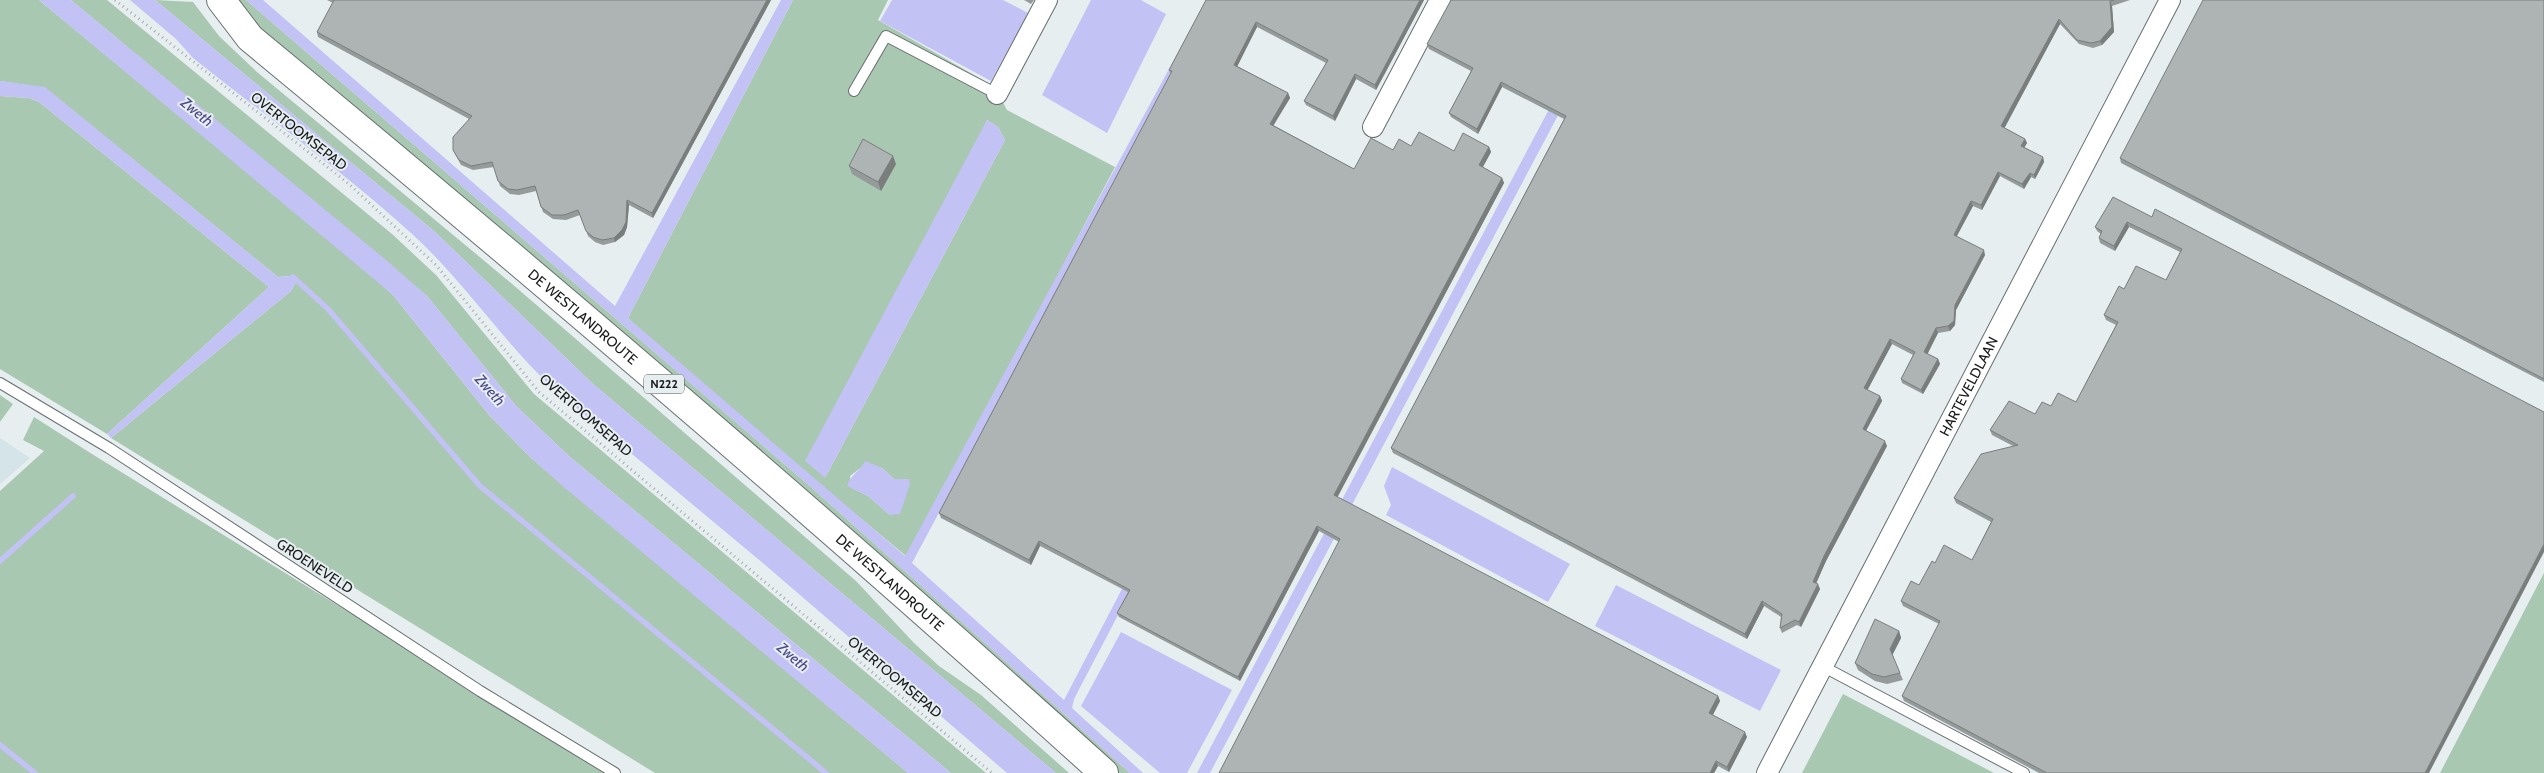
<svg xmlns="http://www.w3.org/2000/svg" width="2544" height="773" font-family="Cabin,sans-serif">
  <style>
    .built { fill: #d4e4e9 }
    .green { fill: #a8c8b1; fill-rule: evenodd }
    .water { fill: #c2c2f5 }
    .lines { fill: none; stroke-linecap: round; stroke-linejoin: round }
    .stream { stroke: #c2c2f5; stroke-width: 5.5 }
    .service-casing { stroke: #686e70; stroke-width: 12 }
    .minor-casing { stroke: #686e70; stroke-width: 22 }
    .primary-casing { stroke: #686e70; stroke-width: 30 }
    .path { stroke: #a6abad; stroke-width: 3; stroke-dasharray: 1 4; stroke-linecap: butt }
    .service { stroke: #fff; stroke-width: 10 }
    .minor { stroke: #fff; stroke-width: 20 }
    .primary { stroke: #fff; stroke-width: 28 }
    .wall { fill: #959b9a }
    .shaded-wall { fill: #797e7d }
    .building { fill: #adb4b3; stroke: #797e7d }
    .labels { text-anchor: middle; stroke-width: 4; stroke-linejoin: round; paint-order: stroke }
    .shield { fill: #e7eef0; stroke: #55595a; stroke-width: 1 }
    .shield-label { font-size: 12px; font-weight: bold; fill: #17191a }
    .street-label { font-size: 14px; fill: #17191a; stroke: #e7eef0 }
    .water-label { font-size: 15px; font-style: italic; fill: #4c4786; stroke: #e7eef0 }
  </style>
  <rect width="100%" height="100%" fill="#e7eef0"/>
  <path class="built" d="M0,438L30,458L0,484Z"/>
  <path class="green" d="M0,0H39L359,265L393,295L489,415L531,458L908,773H655L111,438L291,291L296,282L290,276L278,277L45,88L0,81Z
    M71,0H107L392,234L436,275L534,394L986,773H951L570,457L517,407L427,296Z
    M155,0L193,2L219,36L257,72L511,283L856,581L914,643L939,666L981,695L1069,773H1056L593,384L435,232Z
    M228,0H246L812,488L1130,773H1114L261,38Z
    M793,0H888L878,20L995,87L1007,110L1115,167L944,490L906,556L709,392L628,318ZM987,120L998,127L1005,140L825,478ZM863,466L882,468L894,479L890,515L868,496L852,488L850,476Z
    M0,96L29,98L39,102L269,287L107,434L0,369Z
    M0,395L13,404L0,422Z
    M34,417L92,454L610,773H0V491L44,451L23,440Z
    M2544,573V773H2440Z
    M1843,694L1994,773H1802Z"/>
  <path class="water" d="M39,0H71L386,260L427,296L517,407L570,457L951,773H908L566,489L531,458L489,415L393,295Z
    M130,0H155L435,232L593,384L1056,773H1007L764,564L554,389C502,341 464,281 411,233C342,171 266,116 193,58L176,39Z
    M246,0H263L615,306L781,0H793L628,318L905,556L1182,45L1188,48L912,563L1064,700L1324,202L1333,205L1074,699L1072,708L1143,773H1130L812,488Z
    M892,0H1003L1028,13L991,81L880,21Z
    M1091,0H1141L1166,14L1107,133L1042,95Z
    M1607,0H1619L1210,773H1197Z
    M0,81L45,87L278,277L290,276L296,282L291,291L111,438L107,434L269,287L39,102L29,98L0,96Z
    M987,120L998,127L1005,140L825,478L805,461Z
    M865,461L882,468L894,479H909L910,484L900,514L890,515L868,496L847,486C851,474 860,471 865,461Z
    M1392,467L1570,564L1548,602L1386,515L1391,505L1384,486Z
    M1616,585L1781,670L1760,711L1595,626Z
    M1121,632L1232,690L1187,773H1160L1081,706Z"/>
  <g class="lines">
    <path class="stream" d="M293,277L328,309L480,486L826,773
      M0,561L73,496
      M0,745L35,773"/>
    <defs>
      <path id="service" d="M854,91L886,36L997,94
        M0,383L109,448L480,691L615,773
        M1822,666L2024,773"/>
      <g id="minor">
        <path d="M997,94L1047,0"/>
        <path d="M1373,127L1440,0"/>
        <path id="s1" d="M1767,773L2170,0"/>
      </g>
      <g id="primary">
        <path id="s2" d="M221,0L250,38C540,277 825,521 1104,773"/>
      </g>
    </defs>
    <use href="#service" class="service-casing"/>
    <use href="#minor" class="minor-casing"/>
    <use href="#primary" class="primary-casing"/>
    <path class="path" d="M115,0L349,184L436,265L539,392L992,773"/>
    <use href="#service" class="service"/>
    <use href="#minor" class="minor"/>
    <use href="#primary" class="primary"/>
  </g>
  <path class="wall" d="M327,0H771L653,218L629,205L627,227L624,235L615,242L603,245L595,242L588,236L580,215L566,220L553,219L543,212L536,191L519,195L510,194L500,186L494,167L473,170L461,165L455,154L453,150L469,119L318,37L317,32L333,3Z
    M1024,0H1034L1031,4Z
    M1206,0H1424L1376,90L1356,79L1335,121L1306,105L1304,101L1326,63L1257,27L1237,66L1288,93L1290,98L1273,125L1354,169L1393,150L1411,146L1454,151L1489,147L1491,152L1483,167L1502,178L1504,183L1337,497L1718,696L1720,701L1713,715L1747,737L1729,772L1718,766L1714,773H1219L1339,542L1319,531L1240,681L1119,617L1117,613L1128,592L1040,546L1031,565L941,518L939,513L1171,74L1169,70Z
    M1451,0H2130L2112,6L2114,32L2102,45L2093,48L2079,44L2060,24L2004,128L2025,139L2027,143L2024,147L2043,157L2044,162L2035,179L2031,177L2024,189L2000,176L1982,210L1973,206L1957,236L1985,255L1956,310L1955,325L1950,331L1938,333L1927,354L1938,359L1940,364L1923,394L1902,383L1901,379L1913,355L1892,344L1867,390L1880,396L1882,401L1866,431L1887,446L1826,561L1816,583L1820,589L1801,627L1797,625L1782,633L1780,628L1781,617L1764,606L1747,639L1393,453L1391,448L1564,119L1502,87L1478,134L1451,117L1449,113L1471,71L1429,49L1427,44Z
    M2544,0V382L2121,163L2120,158Z
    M896,164L881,191L852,174L849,166Z
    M2152,217L2544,412L2429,773H2039L1904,701L1902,696L1939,624L1903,606L1901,601L1919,585L1935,563L1972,560L1991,522L1956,503L1954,498L2013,446L1992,435L1990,430L2035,414L2051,406L2076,402L2116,325L2106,320L2104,315L2124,289L2166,280L2180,252L2129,227L2115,251L2100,243L2099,238L2101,234L2097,231L2095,227Z
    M1899,631L1901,638L1892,655L1903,680L1887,684L1875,681L1858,670L1855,663Z"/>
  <path class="shaded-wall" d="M767,0H771L653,218L652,213Z
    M1420,0H1424L1376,90L1375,85Z
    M2110,1L2112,6L2114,32L2102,45L2100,41Z
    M2059,19L2060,24L2003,131L2001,126Z
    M1256,22L1257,27L1236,69L1234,65Z
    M1355,74L1356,79L1335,121L1333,116Z
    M1501,82L1502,87L1478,134L1477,129Z
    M1288,93L1290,98L1272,128L1270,124Z
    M2025,139L2027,143L2023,150L2021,146Z
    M1489,147L1491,152L1481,170L1479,165Z
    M893,156L896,164L881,191L878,182Z
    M2043,157L2044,162L2035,179L2034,175Z
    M1998,172L2000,176L1982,210L1981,205Z
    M2030,173L2031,177L2024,189L2022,184Z
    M1502,178L1504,183L1336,500L1334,495Z
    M627,200L629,205L627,227L624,235L615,242L614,238Z
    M1971,201L1973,206L1955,239L1954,235Z
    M2127,222L2129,227L2115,251L2114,246Z
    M1984,250L1985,255L1956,310L1955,325L1950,331L1948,326L1955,305Z
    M1936,328L1938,333L1926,357L1924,352Z
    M1890,339L1892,344L1866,393L1864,388Z
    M1938,359L1940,364L1923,394L1921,390Z
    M1880,396L1882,401L1864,434L1863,429Z
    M1885,441L1887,446L1826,561L1815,586L1813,582L1824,556Z
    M1317,526L1319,531L1240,681L1238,677Z
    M1039,541L1040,546L1031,565L1029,560Z
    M2544,544V552L2429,773H2425Z
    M1818,584L1820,589L1801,627L1799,622Z
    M1762,601L1764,606L1747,639L1745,634Z
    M1899,631L1901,638L1892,656L1890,649Z
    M1718,696L1720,701L1711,718L1709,713Z
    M1745,732L1747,737L1729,772L1727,767Z
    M1716,761L1718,766L1714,773H1710Z"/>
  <path class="building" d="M334,0H767L652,213L627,200L626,222L622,230L614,238L602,240L593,237L586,231L578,210L564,215H552L541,207L535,186L517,190L508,189L498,181L492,162L471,166L459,160L453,150V137L472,116L317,32Z
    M1206,0H1420L1375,85L1355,74L1333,116L1304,101L1328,60L1256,22L1234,65L1288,93L1270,124L1354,169L1371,138L1393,150L1399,139L1411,146L1419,132L1454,151L1463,133L1489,147L1479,165L1502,178L1334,495L1718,696L1709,713L1745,732L1727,767L1716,761L1710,773H1219L1340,539L1317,526L1238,677L1117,613L1130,590L1039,541L1029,560L939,513L1172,71L1169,70Z
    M1451,0H2114L2110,1L2112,27L2100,41L2091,43L2077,40L2059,19L2001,126L2025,139L2021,146L2043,157L2034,175L2030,173L2022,184L1998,172L1981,205L1971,201L1954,235L1984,250L1955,305L1954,321L1948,326L1936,328L1924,352L1938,359L1921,390L1901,379L1915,352L1890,339L1864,388L1880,396L1863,429L1885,441L1824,556L1813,582L1818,584L1799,622L1795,620L1780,628L1782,614L1762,601L1745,634L1391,448L1566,116L1501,82L1477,129L1449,113L1473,68L1427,44Z
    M2203,0H2544V379L2120,158Z
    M863,139L893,156L878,182L849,166Z
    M2113,197L2152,217L2155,209L2544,412V544L2425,773H2047L1902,696L1940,621L1901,601L1911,581L1919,585L1932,561L1935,563L1944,545L1972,560L1993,519L1954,498L1981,454L2018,445L1990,430L2009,401L2035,414L2042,402L2051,406L2058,393L2076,402L2118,322L2104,315L2119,286L2124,289L2136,266L2166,280L2182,249L2127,222L2114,246L2099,238L2102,231L2095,227Z
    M1875,619L1899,631L1890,649L1900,673L1884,677L1872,674L1855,663Z"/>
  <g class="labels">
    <rect class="shield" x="644" y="374.5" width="40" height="19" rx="4"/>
    <g class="shield-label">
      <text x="664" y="388">N222</text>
    </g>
    <g class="street-label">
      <text transform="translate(299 131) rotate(38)" y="5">OVERTOOMSEPAD</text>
      <text dy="5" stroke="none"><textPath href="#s2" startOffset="482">DE WESTLANDROUTE</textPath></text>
      <text dy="5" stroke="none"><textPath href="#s1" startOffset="436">HARTEVELDLAAN</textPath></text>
      <text transform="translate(586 415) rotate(41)" y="5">OVERTOOMSEPAD</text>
      <text transform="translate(315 566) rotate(33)" y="5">GROENEVELD</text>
      <text dy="5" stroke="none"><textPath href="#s2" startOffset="888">DE WESTLANDROUTE</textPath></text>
      <text transform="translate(895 677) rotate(40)" y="5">OVERTOOMSEPAD</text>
    </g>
    <g class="water-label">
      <text transform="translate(197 112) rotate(39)" y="5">Zweth</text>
      <text transform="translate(490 390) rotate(48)" y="5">Zweth</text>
      <text transform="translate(793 657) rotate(40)" y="5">Zweth</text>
    </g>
  </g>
</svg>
